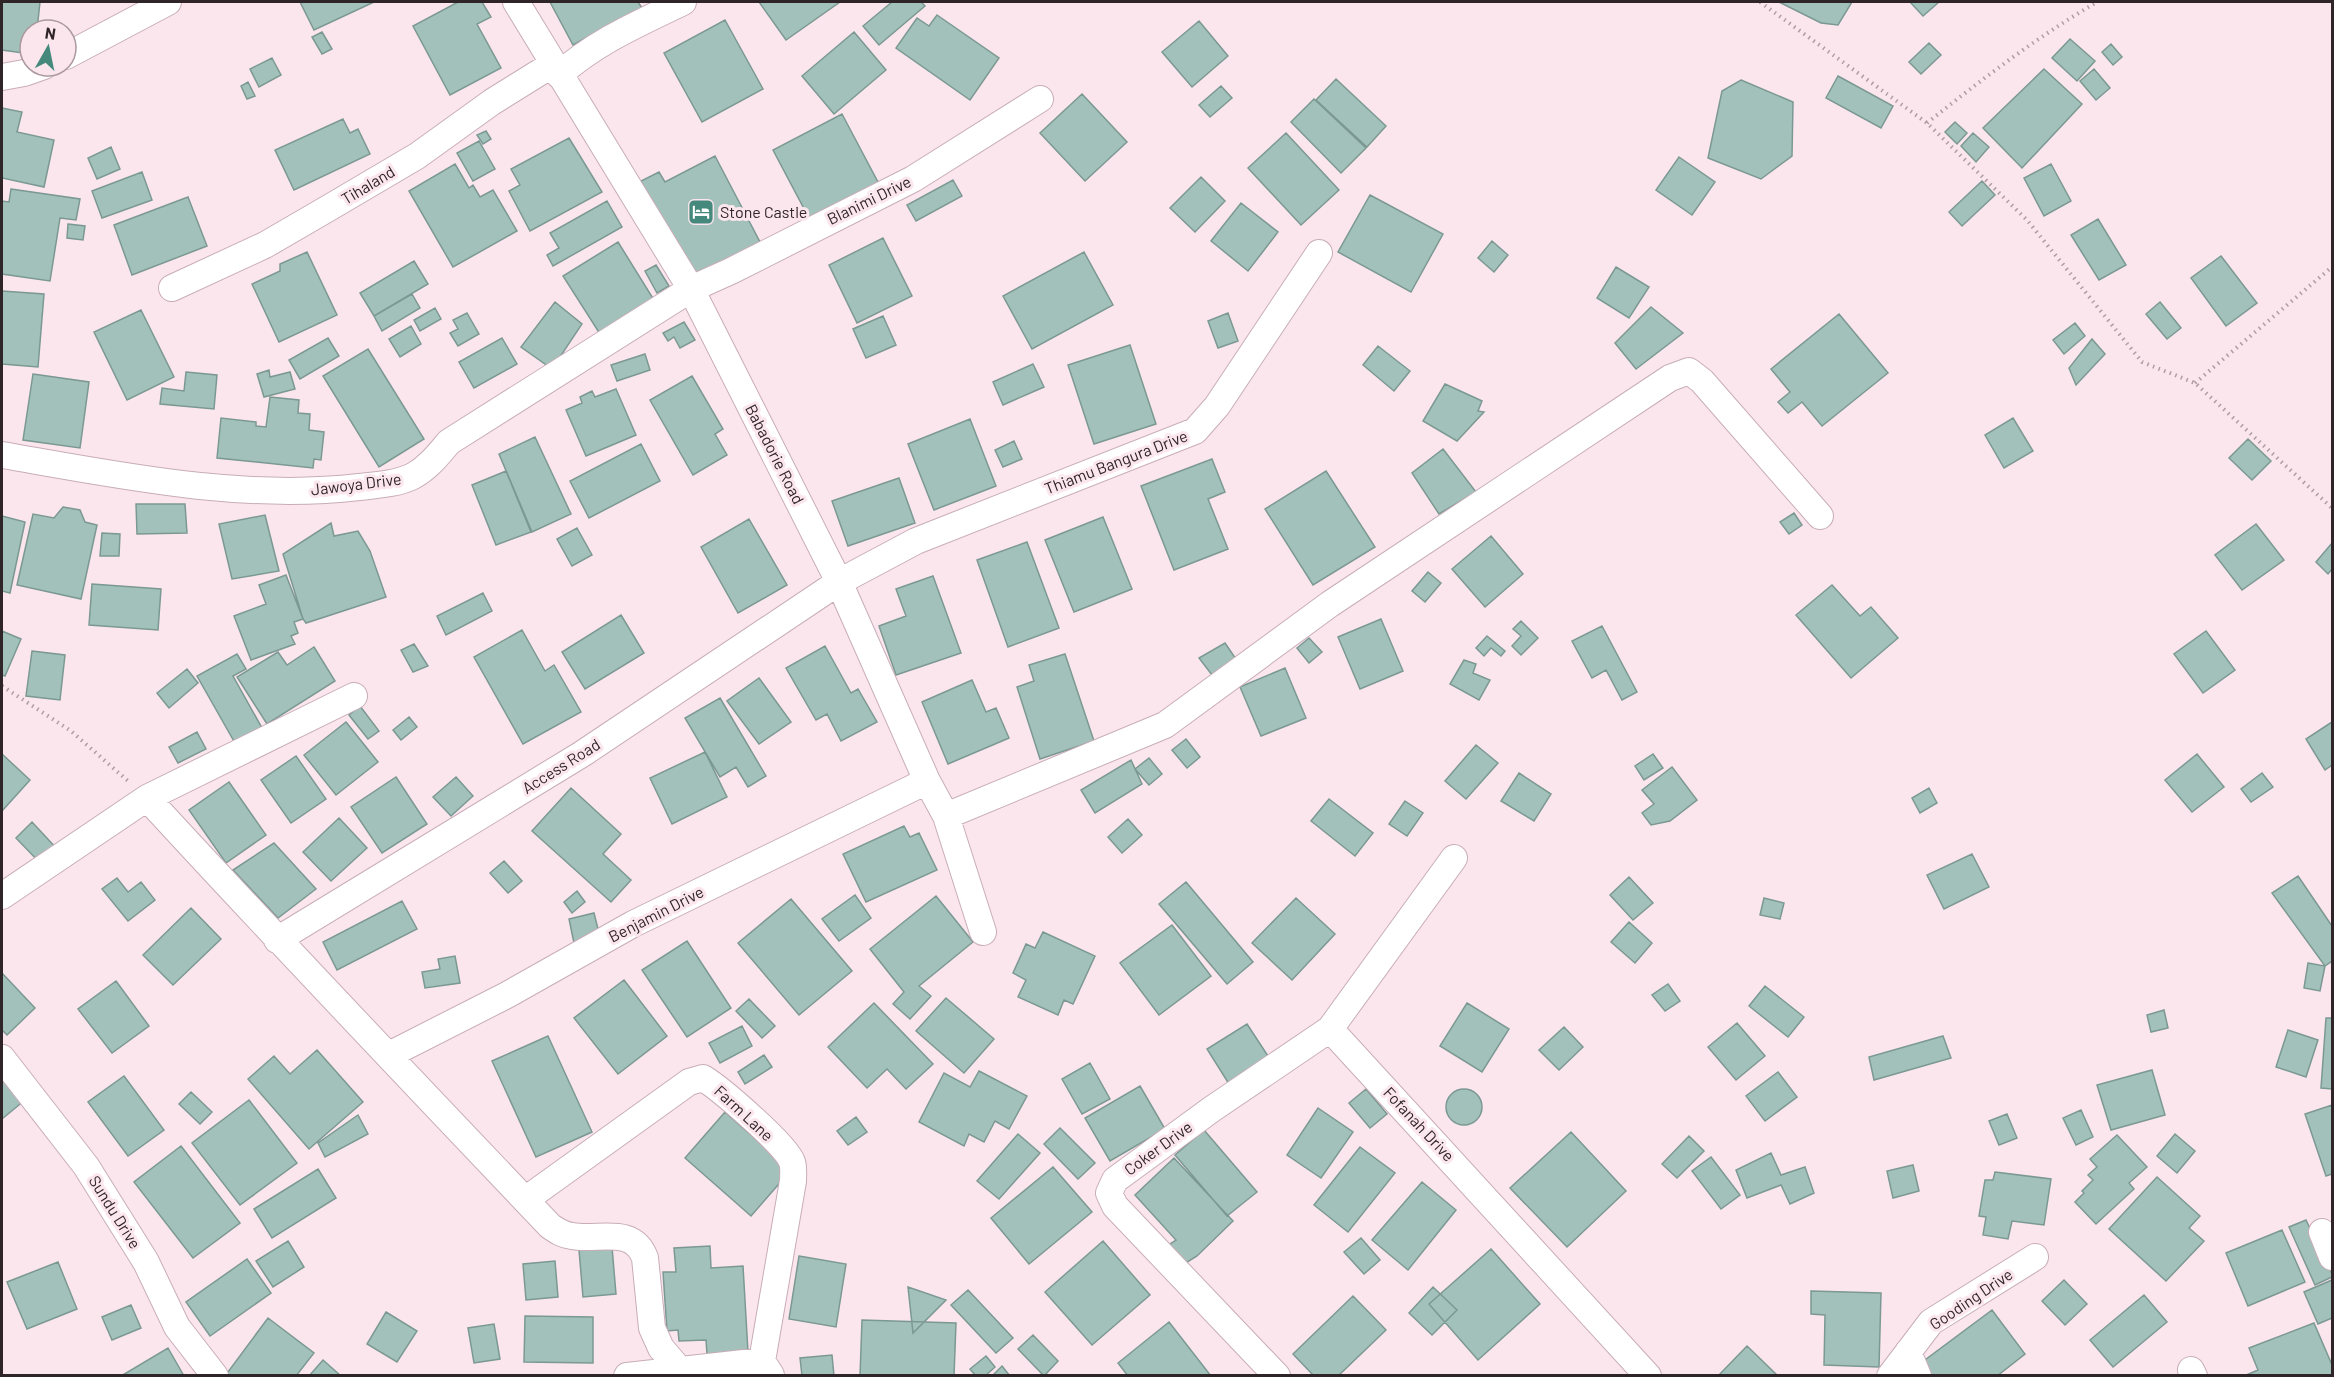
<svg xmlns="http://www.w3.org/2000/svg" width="2334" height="1377" font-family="Barlow,sans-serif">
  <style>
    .building { fill: #a2c1ba; stroke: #7b9992; stroke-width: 1.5 }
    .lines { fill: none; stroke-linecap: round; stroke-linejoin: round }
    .street-casing { stroke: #c8adb8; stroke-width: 28 }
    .path { stroke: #af9da4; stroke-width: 4; stroke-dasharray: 1.5 4.5; stroke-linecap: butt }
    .street { stroke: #fff; stroke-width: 26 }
    .labels { text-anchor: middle; stroke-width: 6; stroke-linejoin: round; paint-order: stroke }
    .street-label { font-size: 16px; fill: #2f2529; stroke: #fce6ee }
    .poi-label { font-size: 16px; fill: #2f2529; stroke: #fce6ee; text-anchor: start }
  </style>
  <rect width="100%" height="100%" fill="#fce6ee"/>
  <path class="building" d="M2,2H40L37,30H30V54L2,50Z
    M300,2H374L314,30Z
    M458,2H482L491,17L477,24L501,68L450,95L413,26Z
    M550,2H638L642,8L573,45Z
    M759,2H840L786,40Z
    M892,2H921L925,6L879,45L863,26Z
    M1779,2H1852L1838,25L1821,23Z
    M1910,2H1939L1923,16Z
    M937,15L999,58L970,100L896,48L917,18L929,26Z
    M725,20L763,89L702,122L664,53Z
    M1199,21L1228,56L1192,87L1162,52Z
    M322,32L332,49L322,54L312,37Z
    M854,32L886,70L834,114L802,76Z
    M2070,39L2095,61L2077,81L2052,58Z
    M1929,43L1941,55L1921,74L1909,62Z
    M2111,44L2122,57L2113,65L2102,52Z
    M272,58L281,75L259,87L250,69Z
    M2044,69L2082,104L2022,168L1983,128Z
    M2094,69L2110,88L2096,100L2080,81Z
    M1838,76L1893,106L1881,128L1826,98Z
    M1336,79L1386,126L1367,147L1316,100Z
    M1741,80L1793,102L1792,156L1761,179L1708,158L1722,91Z
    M248,82L255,96L247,99L241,86Z
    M1221,86L1232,98L1210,117L1199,105Z
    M1082,94L1127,142L1085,181L1040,133Z
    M1314,99L1366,148L1341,173L1291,122Z
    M2,108L22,112L17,132L54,140L44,187L2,178Z
    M842,114L879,184L810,220L773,150Z
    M343,119L350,133L358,129L370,154L294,190L275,150Z
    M1955,122L1967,133L1957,144L1945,132Z
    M486,131L491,139L483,144L477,135Z
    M1286,133L1339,190L1301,225L1248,168Z
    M1973,133L1989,147L1976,162L1961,146Z
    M569,138L602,192L530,231L509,191L520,185L511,169Z
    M479,141L495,169L473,181L457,153Z
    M111,147L120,169L97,179L88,158Z
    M715,156L760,242L692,278L641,181L659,172L665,182Z
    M1679,157L1715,182L1692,215L1656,190Z
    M455,164L469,188L473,185L480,197L493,190L517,231L453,267L409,191Z
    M2051,164L2071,201L2044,216L2024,178Z
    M142,172L152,200L102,218L92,191Z
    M1201,177L1225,201L1195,232L1170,208Z
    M953,180L962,196L916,221L907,205Z
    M1982,181L1995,195L1962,226L1949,212Z
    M11,189L80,199L76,220L60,218L50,281L2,274V201L9,202Z
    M1370,195L1443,234L1411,292L1338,252Z
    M188,197L207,246L132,275L114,225Z
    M607,201L622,227L553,266L547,255L559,248L550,233Z
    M1241,203L1278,232L1248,271L1211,241Z
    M2098,219L2126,265L2099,280L2071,235Z
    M68,224L85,226L83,240L67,238Z
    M883,238L912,296L857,323L829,265Z
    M1492,241L1508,255L1494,272L1478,258Z
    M618,242L654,300L600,334L563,276Z
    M307,252L337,315L279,342L252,284L280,271V264Z
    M1084,252L1113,305L1032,349L1003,296Z
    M2221,256L2257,303L2226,326L2191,278Z
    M414,261L428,284L374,316L360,293Z
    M656,265L669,286L657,293L645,271Z
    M1616,267L1649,287L1629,318L1597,298Z
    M2,291L44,294L38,367L2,364Z
    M412,294L420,308L382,331L374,316Z
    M555,302L582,324L552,369L521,347Z
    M2160,302L2181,328L2167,339L2146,314Z
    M1651,307L1683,333L1636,369L1615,343Z
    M435,308L441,319L420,331L414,320Z
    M141,310L174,377L127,400L94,332Z
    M467,313L479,334L458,346L450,333L458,329L453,320Z
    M1228,313L1238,341L1218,348L1208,321Z
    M1839,314L1888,373L1822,426L1802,402L1788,413L1778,402L1790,392L1771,369Z
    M883,316L896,345L866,358L853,329Z
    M684,322L695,340L680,348L674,337L668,341L663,333Z
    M2075,323L2085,336L2064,354L2053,340Z
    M411,326L421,344L400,357L389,339Z
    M328,338L339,356L300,379L289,360Z
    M502,338L517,364L474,388L459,362Z
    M2092,339L2105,354L2076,385L2069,368Z
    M1130,345L1156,424L1094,444L1068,365Z
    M1378,346L1410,371L1394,391L1363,365Z
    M368,349L424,439L379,467L323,376Z
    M645,354L650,370L617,381L611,365Z
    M1033,364L1044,387L1003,405L993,382Z
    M269,370L270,377L290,372L295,389L264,397L257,374Z
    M186,372L217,375L214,409L160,404L162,388L184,391Z
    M33,374L89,382L80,448L23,440Z
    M692,376L723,429L715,434L727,455L693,475L650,400Z
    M1445,384L1482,401L1478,411L1484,412L1457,441L1423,421Z
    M616,389L636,435L586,456L566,410L582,403L580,397L592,391L595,397Z
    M270,397L299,400L298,413L310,414L309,430L324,432L321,460L314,459L313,468L217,458L221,418L256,422V426L266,427Z
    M2013,418L2033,451L2004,468L1985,435Z
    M970,419L996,486L934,510L908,444Z
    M535,437L571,514L532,532L499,454Z
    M2248,439L2271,461L2252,480L2229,458Z
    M1014,441L1022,459L1003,467L995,450Z
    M641,444L660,481L589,518L570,481Z
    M1443,449L1476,492L1439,514L1412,473Z
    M1212,459L1225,492L1208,499L1228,549L1174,570L1141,486Z
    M506,471L531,532L496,545L472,485Z
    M1326,471L1375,547L1313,585L1265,509Z
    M899,478L915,523L848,546L832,501Z
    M136,504H185L187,533L137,534Z
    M63,507L80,510L85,522L97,525L81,599L17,585L33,514L54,518Z
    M1794,513L1802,525L1789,534L1780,522Z
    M265,515L279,571L232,579L219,524Z
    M2,516L25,522L10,593L2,591Z
    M1103,517L1132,589L1074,612L1045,540Z
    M749,519L787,585L738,613L701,547Z
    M331,523L334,536L358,531L370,551L386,597L306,623L303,619L283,554Z
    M2256,524L2284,560L2242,590L2215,555Z
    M577,528L592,555L572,566L557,539Z
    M102,533L120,534L119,556H100Z
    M1491,536L1523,574L1485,607L1452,569Z
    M1027,542L1059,628L1008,647L977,560Z
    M2332,543V569L2328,574L2316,562Z
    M1428,572L1441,583L1425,602L1412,591Z
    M286,575L303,619L294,622L298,633L291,636L295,644L251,660L234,616L266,604L259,585Z
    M933,576L961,653L896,675L879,626L906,616L896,589Z
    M92,584L161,589L158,630L89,625Z
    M1832,585L1860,616L1871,607L1898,638L1851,678L1796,615Z
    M483,593L492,611L446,635L437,616Z
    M621,615L644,653L585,689L562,652Z
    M1381,619L1403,671L1360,689L1338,637Z
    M1521,621L1538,638L1521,655L1512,646L1521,636L1513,629Z
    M1602,626L1637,692L1622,700L1606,670L1592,678L1572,641Z
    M522,630L545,671L554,665L581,712L523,744L474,657Z
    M2,631L21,639L5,676L2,675Z
    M2206,631L2235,670L2203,693L2174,654Z
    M1487,636L1505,651L1501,656L1491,648L1484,656L1476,648Z
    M1309,638L1322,652L1309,663L1297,648Z
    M1225,643L1236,659L1212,675L1199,658Z
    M414,644L428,666L413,672L401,650Z
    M825,646L851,693L858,689L877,722L841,741L827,714L816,720L786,668Z
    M314,647L335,681L267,724L237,677L278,652L287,665Z
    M32,651L65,655L60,700L26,696Z
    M237,654L246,669L233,676L262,728L235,743L197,676Z
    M1065,654L1094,741L1040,759L1017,687L1034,681L1029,665Z
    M1464,660L1476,664L1473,673L1490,680L1479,700L1450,684Z
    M1285,668L1306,718L1261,736L1240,687Z
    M187,669L198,683L169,708L157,693Z
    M759,678L791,722L759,744L727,701Z
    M972,680L986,712L996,708L1009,738L948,764L922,702Z
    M720,698L766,776L748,787L736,767L720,777L685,718Z
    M360,706L379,731L368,739L349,715Z
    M409,717L417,727L401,740L393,730Z
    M346,722L378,762L336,795L304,755Z
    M2332,722V765L2325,770L2306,739Z
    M197,732L206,749L178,763L169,747Z
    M1186,739L1200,757L1187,768L1172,750Z
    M1476,745L1498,763L1466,799L1445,781Z
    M705,752L727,797L672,824L650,778Z
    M2,754L30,780L2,811Z
    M1653,754L1663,768L1644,780L1635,766Z
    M2197,754L2224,787L2192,812L2165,780Z
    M296,756L326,799L291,823L261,780Z
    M1149,758L1162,774L1149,785L1135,769Z
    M1131,760L1142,784L1095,813L1081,790Z
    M1672,767L1697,800L1670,821L1651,825L1642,813L1654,804L1642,790Z
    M1519,773L1551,794L1534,821L1501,801Z
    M2262,773L2273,787L2251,802L2241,789Z
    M396,777L427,824L382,853L351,807Z
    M456,777L473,796L451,816L433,797Z
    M229,782L266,835L226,863L189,810Z
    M571,788L621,834L603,854L631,880L611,902L532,831Z
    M1929,788L1937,803L1920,813L1912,798Z
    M1329,799L1373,833L1355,856L1311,821Z
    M1405,801L1423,813L1407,836L1389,824Z
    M339,818L367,848L331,881L303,852Z
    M1128,819L1142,835L1122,853L1108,837Z
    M32,822L58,850L42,865L16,838Z
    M904,826L910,837L919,833L937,870L866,902L843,854Z
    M274,843L316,889L278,918L233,870Z
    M1972,854L1989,887L1944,909L1927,875Z
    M504,861L522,881L508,893L490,873Z
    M2298,876L2332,926V961L2325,966L2272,893Z
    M1629,877L1653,903L1633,920L1610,895Z
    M117,878L128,892L141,882L155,900L128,921L102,889Z
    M1186,882L1253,962L1227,984L1159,904Z
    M577,891L585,902L572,913L564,902Z
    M855,895L871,918L839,941L822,919Z
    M936,896L973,942L919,986L931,996L910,1019L893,1004L904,992L870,949Z
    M1296,898L1335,934L1292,980L1252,943Z
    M1764,898L1784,903L1780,919L1760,915Z
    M791,899L852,971L799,1015L738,943Z
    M402,901L417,929L337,970L323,942Z
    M191,908L221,939L173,985L143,955Z
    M594,913L600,937L574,943L569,919Z
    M1629,922L1652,943L1635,963L1611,942Z
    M1172,925L1211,976L1159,1015L1120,963Z
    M1043,932L1095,956L1073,1004L1064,1000L1058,1015L1018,997L1026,980L1013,973L1026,944L1035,948Z
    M687,941L731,1008L687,1037L642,970Z
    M455,956L460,983L425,988L422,972L440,969L438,959Z
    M2308,963L2325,966L2320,991L2304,988Z
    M2,973L35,1008L7,1035L2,1030Z
    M624,980L667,1036L618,1074L574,1018Z
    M116,981L149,1026L112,1053L78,1009Z
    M1668,984L1680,1001L1665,1011L1652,995Z
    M1765,986L1804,1017L1788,1037L1749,1006Z
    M946,998L994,1039L964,1073L916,1031Z
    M749,999L775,1026L762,1038L736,1011Z
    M874,1003L933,1064L906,1089L887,1069L867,1088L828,1047Z
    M1467,1003L1509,1029L1482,1072L1440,1046Z
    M2164,1010L2168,1028L2151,1032L2147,1015Z
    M2326,1018H2332V1089L2321,1088Z
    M1737,1023L1765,1056L1736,1080L1708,1047Z
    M1247,1024L1270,1059L1229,1084L1207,1049Z
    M742,1026L752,1046L720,1063L709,1043Z
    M1564,1027L1583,1047L1559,1070L1539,1050Z
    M2288,1030L2318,1040L2306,1077L2276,1067Z
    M548,1036L592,1132L536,1157L492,1061Z
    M1943,1036L1951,1058L1874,1080L1869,1057Z
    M317,1050L363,1102L309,1149L248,1079L274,1056L290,1074Z
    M764,1055L772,1067L745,1084L738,1072Z
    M1090,1063L1110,1099L1082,1114L1062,1079Z
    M2152,1070L2165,1115L2111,1130L2097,1085Z
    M979,1071L1027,1096L1009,1129L995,1121L984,1142L969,1134L964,1146L919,1122L944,1073L970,1087Z
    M2,1072L25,1100L2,1119Z
    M1778,1072L1797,1097L1765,1121L1746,1096Z
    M124,1076L164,1130L128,1156L88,1102Z
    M1140,1086L1165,1129L1110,1161L1085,1118Z
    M1366,1089L1387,1114L1370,1128L1349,1103Z
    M1446 1107a18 18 0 1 1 36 0a18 18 0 1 1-36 0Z
    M191,1092L212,1112L200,1124L179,1104Z
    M249,1100L297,1163L240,1205L192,1143Z
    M2332,1105V1174L2326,1176L2305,1114Z
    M1318,1108L1353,1132L1321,1178L1287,1155Z
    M2081,1110L2093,1137L2076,1145L2063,1118Z
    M725,1112L791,1170L751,1216L685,1158Z
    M2007,1114L2017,1138L1999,1145L1989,1121Z
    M358,1115L368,1134L325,1157L318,1143Z
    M856,1117L867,1132L848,1145L837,1131Z
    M1060,1128L1095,1163L1078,1179L1044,1144Z
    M1204,1130L1257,1192L1227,1216L1175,1155Z
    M1571,1132L1626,1191L1567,1247L1510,1188Z
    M1018,1134L1040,1153L999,1199L977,1181Z
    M2175,1134L2195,1151L2177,1173L2157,1156Z
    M2117,1135L2147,1167L2129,1183L2134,1189L2096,1224L2075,1202L2084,1193L2082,1191L2093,1180L2088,1175L2097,1167L2090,1159Z
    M1689,1136L1704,1151L1677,1178L1662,1164Z
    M181,1146L240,1223L193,1258L134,1182Z
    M1360,1147L1395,1173L1348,1232L1314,1205Z
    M1771,1153L1781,1175L1805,1167L1814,1193L1790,1204L1781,1185L1747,1198L1736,1170Z
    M1711,1157L1740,1195L1721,1209L1692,1171Z
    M1174,1158L1233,1221L1197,1256L1181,1266L1164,1248L1176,1240L1135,1195Z
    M1913,1165L1919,1191L1893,1198L1887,1171Z
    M1053,1167L1092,1212L1029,1264L991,1218Z
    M318,1169L336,1198L272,1238L254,1209Z
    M1995,1172L2051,1179L2044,1225L2012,1221L2008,1239L1983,1235L1986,1217L1979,1216L1985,1180H1993Z
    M2157,1177L2200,1216L2189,1228L2204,1241L2166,1281L2109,1229Z
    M1422,1182L1456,1210L1408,1270L1372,1240Z
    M2306,1220L2332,1274V1277L2315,1285L2289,1227Z
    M2282,1230L2305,1282L2248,1306L2226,1253Z
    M1361,1238L1380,1260L1364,1274L1344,1252Z
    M288,1241L304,1267L273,1287L256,1261Z
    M1103,1241L1150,1295L1092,1345L1045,1292Z
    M710,1246L711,1268L743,1266L748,1352L707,1354L706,1340L679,1341L678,1330L667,1331L663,1272H676L674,1248Z
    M612,1247L616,1294L583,1297L579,1250Z
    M1491,1249L1540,1304L1478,1360L1429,1304Z
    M799,1256L846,1264L836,1327L789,1319Z
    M247,1259L271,1293L210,1336L186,1302Z
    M555,1261L558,1297L526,1300L523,1264Z
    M58,1262L77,1309L27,1329L7,1282Z
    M2064,1280L2087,1304L2065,1325L2042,1301Z
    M2332,1280V1318L2318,1324L2304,1292Z
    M908,1287L946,1300L913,1333Z
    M1433,1287L1457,1310L1432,1335L1409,1313Z
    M968,1290L1013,1338L996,1353L951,1305Z
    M1811,1291L1881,1293L1879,1367L1824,1365L1825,1315L1811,1314Z
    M2144,1295L2167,1322L2113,1367L2090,1340Z
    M1353,1296L1386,1330L1338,1376H1314L1293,1354Z
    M131,1305L141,1328L112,1340L102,1317Z
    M1992,1310L2025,1354L1997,1376H1931L1921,1363Z
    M386,1312L417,1331L397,1362L367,1344Z
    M525,1316L593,1317V1363L524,1362Z
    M268,1318L314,1353L296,1376H225Z
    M862,1320L956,1323L954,1376H860Z
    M1169,1322L1211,1376H1128L1118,1363Z
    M2314,1323L2332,1365V1376H2244L2258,1370L2249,1348Z
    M494,1324L500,1359L474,1363L468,1328Z
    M1033,1335L1058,1361L1044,1376L1018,1349Z
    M1747,1346L1778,1376H1718Z
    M168,1348L184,1376H121Z
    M832,1355L834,1376H802L800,1358Z
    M986,1356L995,1367L985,1376H976L970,1369Z
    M323,1360L341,1376H309Z
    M1002,1366L1010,1376H992Z"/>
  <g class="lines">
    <defs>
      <path id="street" d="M516,2L691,289L839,582L927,781L946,816L983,932
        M66,56L168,2
        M559,75C595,42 640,23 683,2
        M2,77L24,73L44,66
        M172,288L265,245L327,209L417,156L492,102L553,64
        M2,455C117,475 242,501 359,487C377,485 397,484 413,476C428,468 438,455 449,442L691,289L731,271L913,179L1040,99
        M147,798C280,943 415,1084 550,1226C557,1231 563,1235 572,1236C598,1241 633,1225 645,1258L652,1328L661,1348L679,1369
        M946,816L1165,725L1330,604L1670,378L1689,371L1702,381L1820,516
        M2,896L147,798L354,696
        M277,940L582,754L839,582L916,541L1195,431L1217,406L1319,253
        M1330,1029L1648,1376
        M389,1055L507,995L633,924L927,781
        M2,1058L86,1166L146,1262L177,1327L215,1376
        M525,1200L689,1082L703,1078C721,1089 786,1145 792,1162C794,1167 793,1176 793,1181L762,1361
        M2322,1232L2332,1257
        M1908,1352L1918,1376
        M2191,1370L2194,1376
        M627,1376L762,1361L771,1375
        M1277,1376L1115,1206L1109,1193L1115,1180L1212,1109L1330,1029L1454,858
        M1890,1376L1931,1322L2035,1257"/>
    </defs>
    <use href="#street" class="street-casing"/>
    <path class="path" d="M1760,2L1927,123L2027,220L2142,362L2195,383L2332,508
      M1927,123C1981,80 2037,37 2097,2
      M2195,383L2332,267
      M2,686L71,731L128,781"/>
    <use href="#street" class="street"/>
  </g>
  <defs>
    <symbol id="hotel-square" viewBox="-11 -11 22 22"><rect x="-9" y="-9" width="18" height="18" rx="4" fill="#45897d" stroke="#fce6ee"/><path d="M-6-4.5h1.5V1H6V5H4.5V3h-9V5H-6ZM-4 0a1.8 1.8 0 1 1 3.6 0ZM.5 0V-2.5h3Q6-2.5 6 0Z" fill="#fff"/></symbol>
  </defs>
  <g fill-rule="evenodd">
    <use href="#hotel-square" x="686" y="197" width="30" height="30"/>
  </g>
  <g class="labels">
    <g class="street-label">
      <text transform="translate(368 185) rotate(-31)" y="6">Tihaland</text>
      <text transform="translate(869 200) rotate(-26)" y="6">Blanimi Drive</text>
      <text transform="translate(775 454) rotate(63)" y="6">Babadorie Road</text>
      <text transform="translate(1116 462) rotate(-21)" y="6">Thiamu Bangura Drive</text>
      <text transform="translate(356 484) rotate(-7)" y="6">Jawoya Drive</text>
      <text transform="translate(561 766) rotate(-32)" y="6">Access Road</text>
      <text transform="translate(656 914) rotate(-27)" y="6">Benjamin Drive</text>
      <text transform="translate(744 1113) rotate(43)" y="6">Farm Lane</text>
      <text transform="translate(1419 1124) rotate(47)" y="6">Fofanah Drive</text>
      <text transform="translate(1158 1148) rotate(-36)" y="6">Coker Drive</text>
      <text transform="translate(115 1212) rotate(58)" y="6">Sundu Drive</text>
      <text transform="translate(1971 1299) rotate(-34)" y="6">Gooding Drive</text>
    </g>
    <g class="poi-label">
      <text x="720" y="218">Stone Castle</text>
    </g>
  </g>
  <rect width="2334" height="1377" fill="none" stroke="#2f2529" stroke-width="6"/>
  <g transform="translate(48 48) rotate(9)"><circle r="28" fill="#fce6ee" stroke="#aa999f" stroke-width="1.5"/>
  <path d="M0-4.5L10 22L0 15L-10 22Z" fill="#45897d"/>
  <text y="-9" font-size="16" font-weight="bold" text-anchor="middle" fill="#2f2529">N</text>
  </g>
</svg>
